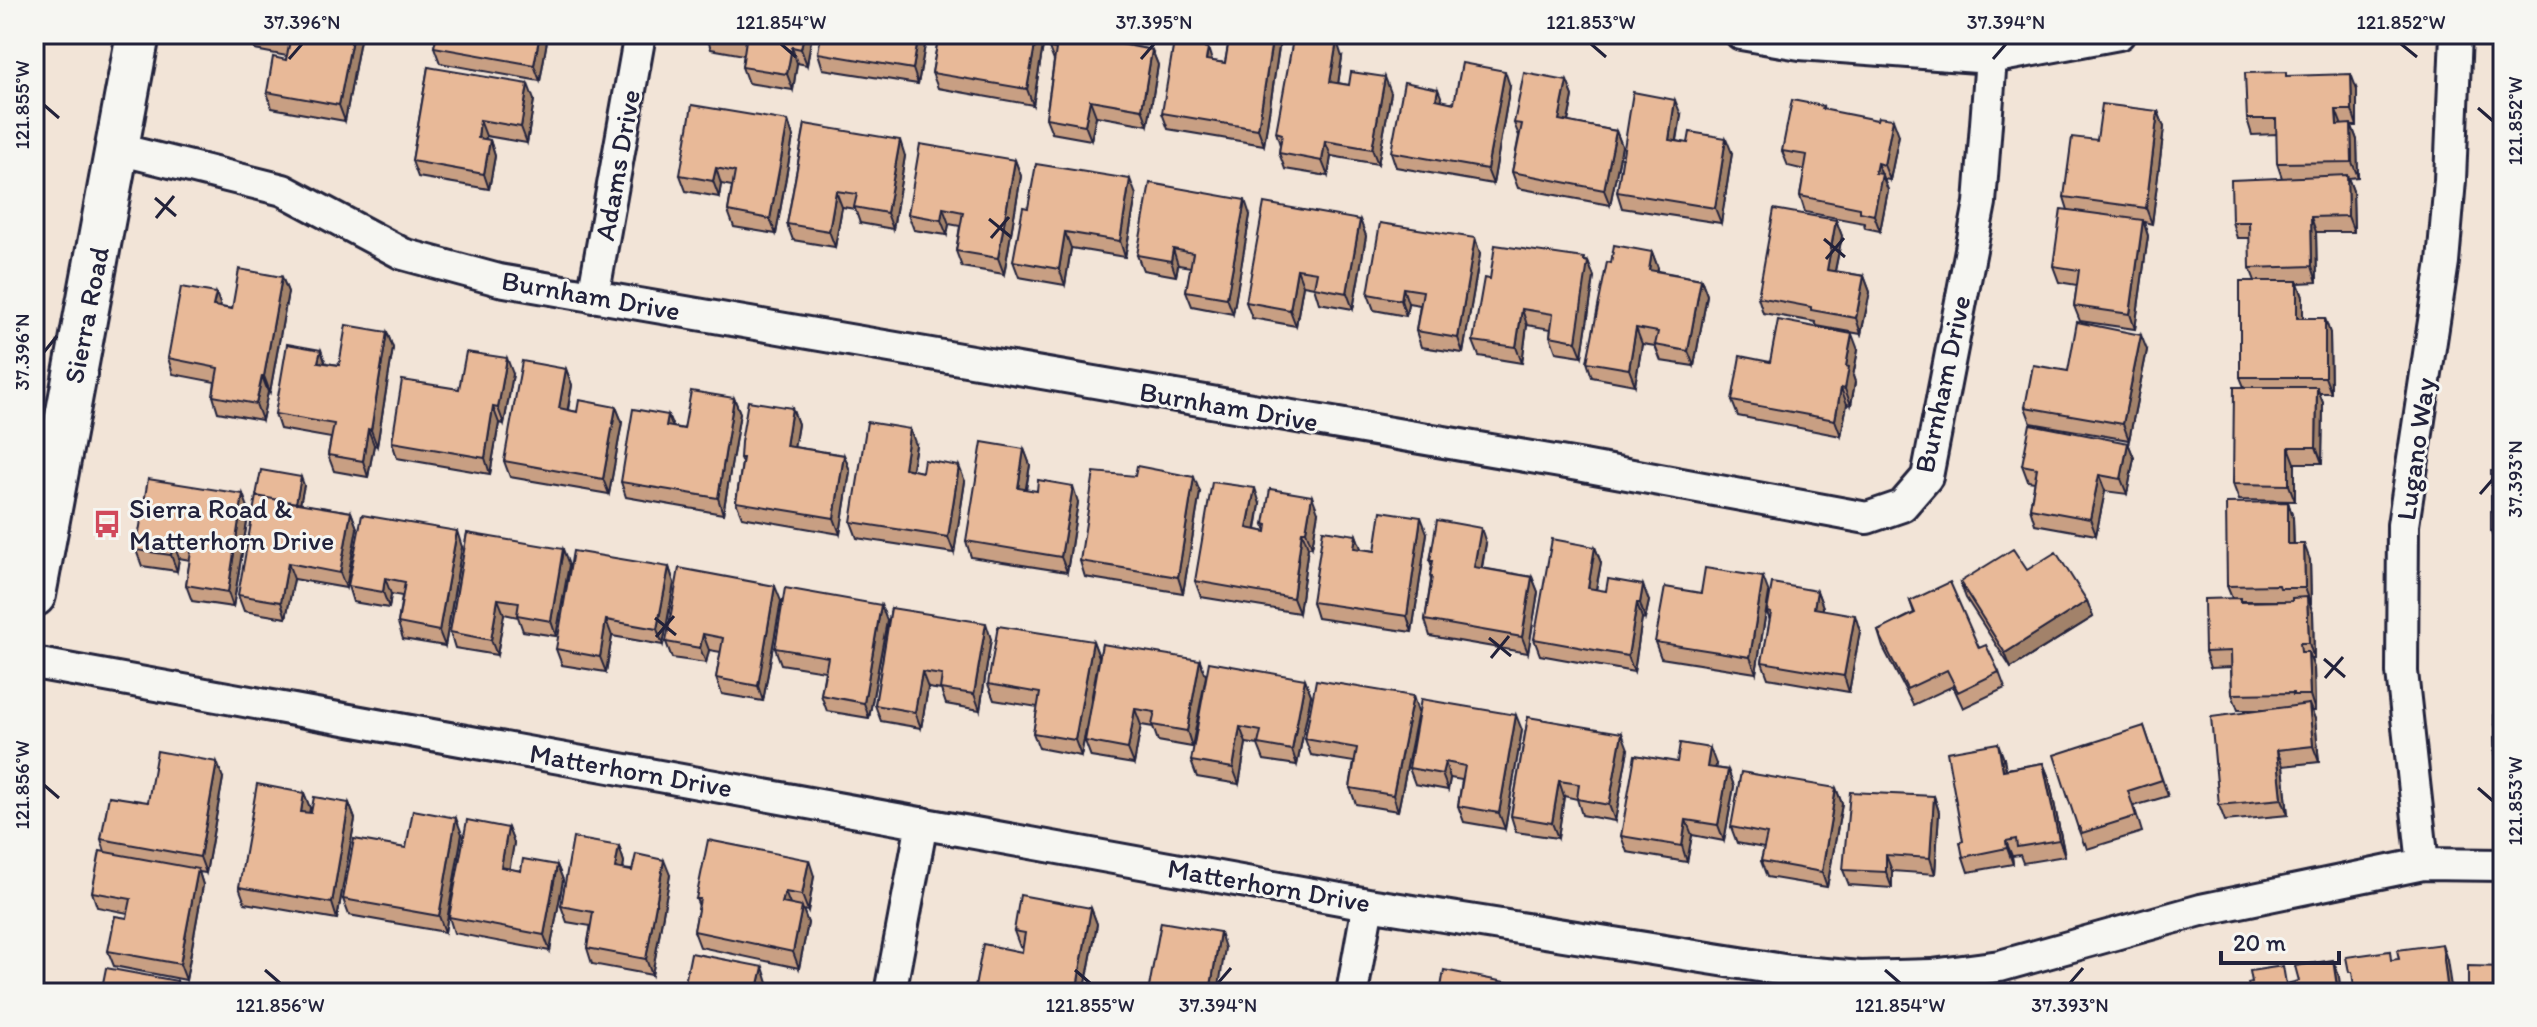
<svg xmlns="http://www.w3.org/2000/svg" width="2537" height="1027" font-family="Itim,sans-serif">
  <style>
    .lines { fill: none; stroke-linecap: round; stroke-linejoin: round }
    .street-casing { stroke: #22223b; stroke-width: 36 }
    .secondary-casing { stroke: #22223b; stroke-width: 48 }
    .street { stroke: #f6f6f2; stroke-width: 30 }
    .secondary { stroke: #f6f6f2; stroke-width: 42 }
    .wall { fill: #c89f83; stroke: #22223b; stroke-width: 2; fill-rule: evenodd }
    .shaded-wall { fill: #a2826a; stroke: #22223b; stroke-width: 2 }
    .building { fill: #e8b998; stroke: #22223b; stroke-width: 2 }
    .ticks { fill: none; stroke: #22223b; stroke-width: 3 }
    .labels { text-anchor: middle; stroke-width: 6; stroke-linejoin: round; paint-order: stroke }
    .street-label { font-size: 28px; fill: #22223b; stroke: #f6f6f2 }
    .poi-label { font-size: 28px; fill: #22223b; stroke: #f6f6f2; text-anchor: start }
    .neatline { fill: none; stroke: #22223b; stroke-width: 3 }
    .ticks-label { font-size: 20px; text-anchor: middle; fill: #22223b }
  </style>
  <rect width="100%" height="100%" fill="#f2e4d7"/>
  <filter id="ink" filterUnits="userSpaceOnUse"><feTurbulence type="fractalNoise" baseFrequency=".0125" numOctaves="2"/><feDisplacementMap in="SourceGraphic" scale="16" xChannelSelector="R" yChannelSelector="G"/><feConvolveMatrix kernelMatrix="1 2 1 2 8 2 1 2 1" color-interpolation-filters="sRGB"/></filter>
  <g filter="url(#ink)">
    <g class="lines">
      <defs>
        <path id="street" d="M1741,34L1800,44L1991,58L2119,34
          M118,149L283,190L403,254L499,280L1578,465L1867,518L1902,506L1927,477L1980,203L1991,58
          M593,297L640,34
          M34,663L1368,904L1790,971L1860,977L1932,975L2000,966L2201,910L2423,864L2503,865
          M2423,864L2402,672L2403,525L2443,262L2450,180L2456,34
          M890,993L922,823
          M1352,993L1368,904"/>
        <path id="secondary" d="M34,595L138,34"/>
      </defs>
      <use href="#street" class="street-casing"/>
      <use href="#secondary" class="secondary-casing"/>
      <use href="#street" class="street"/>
      <use href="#secondary" class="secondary"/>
    </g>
    <path class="wall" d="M249,34H361L345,121L272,108L267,92L286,60L287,56L255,50Z
      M437,34H548L540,81L440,63L434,47Z
      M706,34H812L807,65L797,63L793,90L748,83L742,67L744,55L711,49Z
      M927,34L918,84L823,69L818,53Z
      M939,34H1045L1033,105L938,88L932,73Z
      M1052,34H1105L1103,40L1152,50L1158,65L1148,125L1096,116L1091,140L1052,133L1046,118L1054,61L1049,48Z
      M1230,34H1275L1279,47L1264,145L1168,129L1162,113L1213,61L1225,63Z
      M1342,57L1338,83L1391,93L1378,164L1331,156L1328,176L1285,169L1279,153L1280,145L1276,132Z
      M428,67L534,100L527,143L486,136L485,139L490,140L495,156L489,189L418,177L412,161Z
      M2287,76L2357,90V126H2352L2357,140L2358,177L2348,178L2353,191L2354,232H2316L2317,282L2298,283L2303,297V318L2330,333L2331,393H2319L2323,403L2322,463H2295V501L2239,500L2233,484L2244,387L2240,377L2255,281L2250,268V238H2237L2232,222L2282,178L2277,163V134L2252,135L2247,119Z
      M1567,81L1573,96L1568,122L1616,131L1622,146L1610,205L1518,188L1512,172L1519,136L1514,123Z
      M1510,86L1493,184L1396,167L1391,152L1443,101L1454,103Z
      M1823,106L1824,110L1899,135L1890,180L1884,179L1888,190L1880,231L1865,228L1864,223L1805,212L1800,196L1805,170L1788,166L1782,151Z
      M2158,111L2164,127L2152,224L2144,222L2148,236L2135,329L2080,321L2074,306L2077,285L2059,282L2053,266L2068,210L2064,197Z
      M1681,115L1677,141L1732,153L1721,223L1622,208L1617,192Z
      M788,121L793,137L776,234L734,227L728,211L732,186L721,184L719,197L686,191L680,175Z
      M805,124L905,156L893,229L860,223L855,209L842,207L835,247L793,240L787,224Z
      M1015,160L1021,176L1004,274L962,267L956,251L960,226L949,224L947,235L914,230L908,214Z
      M1136,195L1125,257L1071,248L1065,285L1019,277L1013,261L1028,208Z
      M1250,215L1233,314L1192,306L1186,291L1191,267L1178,265L1176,276L1143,270L1137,255Z
      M1360,220L1366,236L1353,309L1319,303L1314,287L1303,285L1296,326L1252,318L1246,302Z
      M1836,220L1842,236L1835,271L1864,276L1870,292L1861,334L1817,326L1815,322L1763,313L1758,297Z
      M1475,238L1480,254L1463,353L1421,347L1416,331L1420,305L1408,303L1406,316L1374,310L1368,294Z
      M1652,252L1658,268V271L1701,279L1707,295L1694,366L1661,361L1655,346L1642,344L1635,385L1592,377L1587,362L1611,263Z
      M1586,261L1588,262L1594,277L1582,356L1556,352L1550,336L1551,329L1527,325L1522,363L1479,356L1473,341L1490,279Z
      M282,277L288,292L270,392H268L262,420L218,412L213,396L215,382L173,374L168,358L221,307L232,309Z
      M387,332L393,348L377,446L374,445L368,477L334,471L328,455L331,438L280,429L275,414L321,350L326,363L339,365Z
      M1858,350L1853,376L1855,382L1851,405L1847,404L1841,436L1738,416L1732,401L1770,362Z
      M2147,350L2129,440L2031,423L2025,407Z
      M566,369L572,385L568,410L577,412L616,407L622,422L609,494L510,477L504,461Z
      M513,374L504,424L499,423L490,474L397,458L392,442L459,389Z
      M734,398L740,413L723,514L626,497L621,482L668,415L673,427L684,429Z
      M792,408L798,424L794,447L844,455L850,471L840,534L742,517L736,502L742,463L740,458Z
      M2128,443L2134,458L2127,494L2105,491L2096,535L2035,524L2030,508L2035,482L2028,481L2022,465Z
      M916,445L912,470L965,481L954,553L857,538L851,522Z
      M1024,449L1030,465L1026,490L1078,502L1067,572L971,557L966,541Z
      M2503,471V547H2497L2491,531Z
      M1135,476L1200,492L1183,593L1085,577L1080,561Z
      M304,485L300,504L351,512L357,528L346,588L294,579L286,618L244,611L238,595Z
      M2288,502L2293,518L2294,544L2310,560L2311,604H2310L2313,613L2314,659H2311L2314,668L2315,711H2312L2315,719L2319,762L2283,766L2288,815L2225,821L2219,805L2265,710H2238L2232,694L2231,667L2210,668L2205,652L2232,598L2227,586ZM2241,601H2284L2242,602Z
      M1260,504L1256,530L1266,532L1264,524L1318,512L1312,547H1308L1299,613L1201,597L1195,581Z
      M249,510L233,607L192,601L186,585L190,560L179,558L177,571L142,566L136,550Z
      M467,533L569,565L556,636L523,631L518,617L504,614L497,655L455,648L450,632Z
      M1427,533L1412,632L1317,618L1312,602L1356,535L1361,549L1375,551Z
      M1486,543L1482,568L1532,577L1538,592L1528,653L1430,636L1425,620L1431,580L1430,576L1432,567L1430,561Z
      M462,547L445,646L403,639L398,623L402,596L391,594L389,608L353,602L348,586Z
      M1595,547L1601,563L1596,590L1649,601L1645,619L1642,618L1634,672L1540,655L1534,639Z
      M669,567L674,583L663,645L612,636L606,672L562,665L556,649Z
      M2027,570L2087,601L2093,617L2011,668L1966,598L1960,582Z
      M1817,591L1823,607L1822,610L1860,631L1849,692L1768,678L1762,662L1770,621L1767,612Z
      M1701,593H1769L1756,673L1661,658L1655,642Z
      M781,601L763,701L722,694L716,678L721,652L709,650L706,663L672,658L666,642Z
      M1910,601L1979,648L1999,672L2005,688L1963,708L1953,686L1913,705L1883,647L1878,631L1914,613Z
      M881,605L887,621L869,718L827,711L821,695L825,671L781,664L775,648Z
      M891,608L991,639L980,710L946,704L941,690L928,688L921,728L881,721L875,705Z
      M2503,612V790H2500L2495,774L2499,737L2494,722L2499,686L2494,674Z
      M1093,641L1099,657L1081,756L1039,748L1033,733L1038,707L994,700L988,684Z
      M1102,644L1206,676L1192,747L1158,741L1153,727L1141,725L1134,764L1091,757L1085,741Z
      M1305,679L1311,695L1297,765L1264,760L1258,745L1246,743L1239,784L1197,777L1191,761Z
      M1418,712L1398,811L1356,804L1350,788L1354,762L1311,755L1305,739Z
      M1528,717L1628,749L1615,821L1582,815L1577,799L1564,796L1558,838L1516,832L1511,816Z
      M2144,726L2168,796L2134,806L2142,832L2087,849L2085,843L2084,844L2078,828Z
      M1522,730L1505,829L1464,822L1458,806L1462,780L1450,778L1448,790L1415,784L1409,768Z
      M2004,759L2006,769L2043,763L2049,778L2065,856L2023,863L2020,855L2012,856L2013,864L1968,872L1963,857V841Z
      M1677,762L1716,764L1715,768L1728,770L1734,786L1724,841L1692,835L1687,862L1627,852L1621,836Z
      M223,778L206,873L199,872L203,885L186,980L114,966L108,951L127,918L128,913L97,907L92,892L105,852L101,839L148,802Z
      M1836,788L1842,804L1827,887L1767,877L1761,861L1764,848L1737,843L1731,827Z
      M304,793L310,808L309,813L349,803L355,819L337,919L245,903L239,887Z
      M1934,796L1939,812L1935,874L1892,871V888L1849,885L1843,870Z
      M508,828L514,843L509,869L521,871L557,865L563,880L550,951L454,933L449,917Z
      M462,834L445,932L349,915L343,899Z
      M619,846L624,862L623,869L670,875L652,975L592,964L587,948L591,926L567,922L561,906Z
      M814,876L808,911L803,910L808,923L799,968L700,947L694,931L699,906L696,899Z
      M1091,908L1097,924L1084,993H977L975,987L1022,952L1023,947H1020L1014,931Z"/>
    <path class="shaded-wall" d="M353,34H361L345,121L339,105Z
      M540,34L548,35L540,81L534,65Z
      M804,34H812L807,65L801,49Z
      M919,34H927L918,84L913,69Z
      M1037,34H1045L1033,105L1027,89Z
      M1096,34H1105L1101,55L1095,39Z
      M1273,34H1275L1279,47L1264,145L1258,129Z
      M1337,41L1342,57L1336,98L1330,82Z
      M792,47L797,63L793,90L787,74Z
      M1208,48L1213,64L1206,60Z
      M1152,50L1158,65L1148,125L1142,109Z
      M1505,71L1510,86L1493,184L1487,169Z
      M2351,74L2357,90V126L2352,110Z
      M1385,77L1391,93L1378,164L1372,149Z
      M1567,81L1573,96L1565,136L1559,120Z
      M528,84L534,100L527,143L521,127Z
      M1438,89L1444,104L1436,99Z
      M1090,100L1096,116L1091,140L1085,125Z
      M1675,100L1681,115L1674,156L1669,140Z
      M2336,110L2342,126L2337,125Z
      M2158,111L2164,127L2152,224L2146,208Z
      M1893,119L1899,135L1890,180L1884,165Z
      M480,120L486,136L483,154L478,138Z
      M788,121L793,137L776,234L770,219Z
      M2351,124L2357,140L2358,177L2352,162Z
      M1616,131L1622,146L1610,205L1604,190Z
      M1726,138L1732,153L1721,223L1715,208Z
      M490,140L495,156L489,189L484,174Z
      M900,140L905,156L893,229L887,213Z
      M1325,141L1331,156L1328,176L1322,161Z
      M1015,160L1021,176L1004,274L998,258Z
      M1877,163L1888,190L1880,231L1874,215L1875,173Z
      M716,168L721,184L719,197L713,181Z
      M2347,175L2353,191L2354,232L2348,216Z
      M1130,179L1136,195L1125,257L1120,241Z
      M836,191L842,207L835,247L829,231Z
      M1245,200L1250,215L1233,314L1227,298Z
      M943,208L949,224L947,235L941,220Z
      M2311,217L2316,232L2317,282L2312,266Z
      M1360,220L1366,236L1353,309L1347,293Z
      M1836,220L1842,236L1832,285L1827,270Z
      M2143,220L2148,236L2135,329L2130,314Z
      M1065,232L1071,248L1065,285L1059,269Z
      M1475,238L1480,254L1463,353L1458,338Z
      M1173,249L1178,265L1176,276L1171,261Z
      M1652,252L1658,268L1655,285L1649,270Z
      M1584,258L1587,266L1588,262L1594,277L1582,356L1576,341Z
      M1297,269L1303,285L1296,326L1290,310Z
      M1864,276L1870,292L1861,334L1856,318Z
      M282,277L288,292L270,392L264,376Z
      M1701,279L1707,295L1694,366L1688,351Z
      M2297,281L2303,297V334L2297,318Z
      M1403,288L1408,303L1406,316L1401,300Z
      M216,293L222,309L213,306Z
      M1522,309L1527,325L1522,363L1516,347Z
      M2325,318L2330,333L2331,393L2325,377Z
      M1636,328L1642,344L1635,385L1629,369Z
      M387,332L393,348L377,446L371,430Z
      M1852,334L1858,350L1853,376L1855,382L1851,405L1845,389L1846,366Z
      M2141,335L2147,350L2129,440L2123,424Z
      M321,350L326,365L318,362Z
      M507,358L513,374L504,424L498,408Z
      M566,369L572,385L565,424L559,408Z
      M262,376L268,392L262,420L256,404Z
      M2317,387L2323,403L2322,463L2316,447Z
      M1841,388L1847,404L1841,436L1835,420Z
      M734,398L740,413L723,514L718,498Z
      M493,407L499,423L490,474L485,458Z
      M616,407L622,422L609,494L603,479Z
      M792,408L798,424L792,461L786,446Z
      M668,415L674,430L666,426Z
      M368,429L374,445L368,477L363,461Z
      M910,429L916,445L909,484L904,468Z
      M2128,443L2134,458L2127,494L2121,479Z
      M2289,447L2295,463V501L2289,485Z
      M1024,449L1030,465L1023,504L1018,488Z
      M844,455L850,471L840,534L834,518Z
      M959,466L965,481L954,553L948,537Z
      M2099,475L2105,491L2096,535L2090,519Z
      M301,477L304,485L298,514L295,505Z
      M1194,477L1200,492L1183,593L1178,577Z
      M1073,486L1078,502L1067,572L1061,557Z
      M1255,488L1260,504L1253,544L1247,528Z
      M243,494L249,510L233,607L228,592Z
      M1312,496L1318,512L1312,547L1306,531Z
      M2288,502L2293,518L2294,560L2288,544Z
      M351,512L357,528L346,588L340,573Z
      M1421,517L1427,533L1412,632L1407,616Z
      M1481,528L1486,543L1479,582L1474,567Z
      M457,531L462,547L445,646L439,631Z
      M1302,531L1308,547L1299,613L1293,598Z
      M1356,535L1362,551L1354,548Z
      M173,543L179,558L177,571L171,555Z
      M2304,544L2310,560L2311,604L2305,588Z
      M1595,547L1601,563L1593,604L1588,588Z
      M563,549L569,565L556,636L551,621Z
      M288,563L294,579L286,618L281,602Z
      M669,567L674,583L663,645L657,629Z
      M1532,577L1538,592L1528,653L1522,637Z
      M1763,577L1769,593L1756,673L1750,657Z
      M385,578L391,594L389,608L383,592Z
      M1643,585L1649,601L1645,619L1640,603Z
      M775,586L781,601L763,701L758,686Z
      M1817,591L1823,607L1820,624L1814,608Z
      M2307,597L2313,613L2314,659L2309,643Z
      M498,599L504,614L497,655L491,640Z
      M2087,601L2093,617L2011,668L2005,653Z
      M1637,603L1642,618L1634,672L1628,656Z
      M881,605L887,621L869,718L864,703Z
      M1855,615L1860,631L1849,692L1844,676Z
      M606,620L612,636L606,672L600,657Z
      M986,623L991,639L980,710L974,694Z
      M703,634L709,650L706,663L700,648Z
      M1093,641L1099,657L1081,756L1075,740Z
      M2308,652L2314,668L2315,711L2310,695Z
      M1200,660L1206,676L1192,747L1187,731Z
      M922,672L928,688L921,728L915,712Z
      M1305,679L1311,695L1297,765L1292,750Z
      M1413,696L1418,712L1398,811L1393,795Z
      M2309,704L2315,719L2319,762L2313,746Z
      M1135,709L1141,725L1134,764L1128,749Z
      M1516,715L1522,730L1505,829L1499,813Z
      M1240,727L1246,743L1239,784L1233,768Z
      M1622,733L1628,749L1615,821L1609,805Z
      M1998,743L2004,759L2009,786L2003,770Z
      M1710,748L1716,764L1713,782L1707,767Z
      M2277,750L2283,766L2288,815L2282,799Z
      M217,762L223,778L206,873L200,857Z
      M1445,762L1450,778L1448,790L1442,774Z
      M2043,763L2049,778L2065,856L2059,840Z
      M1728,770L1734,786L1724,841L1718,825Z
      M1559,781L1564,796L1558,838L1552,823Z
      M1836,788L1842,804L1827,887L1822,872Z
      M304,793L310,808L307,827L301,812Z
      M1934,796L1939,812L1935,874L1930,858Z
      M349,803L355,819L337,919L332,903Z
      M456,818L462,834L445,932L439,916Z
      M1686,820L1692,835L1687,862L1682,846Z
      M508,828L514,843L507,883L501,867Z
      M2006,841L2012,856L2013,864L2007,848Z
      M619,846L624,862L621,884L615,868Z
      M1886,855L1892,871V888L1886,872Z
      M664,860L670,875L652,975L646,959Z
      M809,860L814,876L808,911L802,895Z
      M557,865L563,880L550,951L544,935Z
      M198,869L203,885L186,980L180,964Z
      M785,892L791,907L782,903Z
      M802,907L808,923L799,968L793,952Z
      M1091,908L1097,924L1084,993H1076Z
      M1220,932L1225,948L1218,993L1211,986Z
      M2442,944L2447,960L2452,993H2448Z
      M2333,960L2339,976L2341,993H2338Z
      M763,967L768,983L766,993H757Z
      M177,981L181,993H174Z"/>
    <path class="building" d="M250,34H353L339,105L267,92L273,57L286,60L290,41Z
      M437,34H540L534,65L434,47Z
      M709,34H804L801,49L792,47L787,74L742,67L746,40Z
      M821,34H919L913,69L818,53Z
      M939,34H1037L1027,89L932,73Z
      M1052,34H1096L1095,39L1152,50L1142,109L1090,100L1085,125L1046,118L1056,49L1049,48Z
      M1230,34H1273L1258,129L1162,113L1174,42L1208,48L1206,60L1225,63Z
      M1294,34L1337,41L1330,82L1349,85L1351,72L1385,77L1372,149L1325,141L1322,161L1279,153L1282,134L1276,132Z
      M1462,63L1505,71L1487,169L1391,152L1404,82L1438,89L1436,99L1454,103Z
      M428,67L528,84L521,127L480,120L478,138L490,140L484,174L412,161Z
      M2286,72V76L2351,74L2352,110H2336L2337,125L2351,124L2352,162L2277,163L2276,119H2247L2245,73Z
      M1524,73L1567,81L1559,120L1616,131L1604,190L1512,172L1522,124L1514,123Z
      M1633,92L1675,100L1669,140L1688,143L1690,132L1726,138L1715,208L1617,192Z
      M1792,100L1823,106L1822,109L1877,120L1878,117L1893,119L1884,165L1877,163L1875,173L1882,174L1874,215L1860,212V208L1800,196L1807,155L1782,151Z
      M2102,104L2158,111L2146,208L2064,197L2072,137L2097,140Z
      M692,105L788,121L770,219L728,211L735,172L716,168L713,181L680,175Z
      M805,124L900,140L887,213L854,207L857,194L836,191L829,231L787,224Z
      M920,144L1015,160L998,258L956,251L963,212L943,208L941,220L908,214Z
      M1036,164L1130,179L1120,241L1065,232L1059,269L1013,261L1023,207L1028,208Z
      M2347,175L2348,216L2311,217L2312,266L2250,268L2249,222H2232L2231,180Z
      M1150,183L1245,200L1227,298L1186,291L1193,253L1173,249L1171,261L1137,255Z
      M1264,203L1360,220L1347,293L1314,287L1317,272L1297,269L1290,310L1246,302Z
      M1774,209L1836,220L1827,270L1864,276L1856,318L1811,310V307L1758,297Z
      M2061,209L2143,220L2130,314L2074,306L2079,270L2053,266Z
      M1380,223L1475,238L1458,338L1416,331L1423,291L1403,288L1401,300L1368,294Z
      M1495,245L1584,258V261L1588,262L1576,341L1550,336L1553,314L1522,309L1516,347L1473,341L1484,278L1490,279Z
      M1614,245L1652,252L1649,270L1701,279L1688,351L1655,345L1658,332L1636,328L1629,369L1587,362L1607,262L1611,263Z
      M239,269L282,277L264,376H262L256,404L213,396L218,368L168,358L181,287L216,293L213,306L232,309Z
      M2240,281H2297V318H2325V377H2240Z
      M1778,320L1852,334L1846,366L1849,367L1845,389L1841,388L1835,420L1732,401L1740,356L1770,362Z
      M2077,322L2141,335L2123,424L2025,407L2033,365L2068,371Z
      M346,325L387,332L371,430L368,429L363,461L328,455L334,424L275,414L287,344L321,350L318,362L339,365Z
      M466,352L507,358L498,408L493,407L485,458L392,442L402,380L459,389Z
      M522,361L566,369L559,408L577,412L579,400L616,407L603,479L504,461Z
      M2234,387H2317L2316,447H2289V485L2233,484Z
      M691,391L734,398L718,498L621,482L633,409L668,415L666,426L684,429Z
      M748,401L792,408L786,446L844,455L834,518L736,502L743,458H740L741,442Z
      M2499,415H2503V458H2500Z
      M867,422L910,429L904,468L922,472L924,460L959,466L948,537L851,522Z
      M2030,424L2128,443L2121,479L2099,475L2090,519L2030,508L2037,468L2022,465Z
      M982,442L1024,449L1018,488L1037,491L1038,480L1073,486L1061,557L966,541Z
      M1137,466L1194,477L1178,577L1080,561L1094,472L1135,476Z
      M261,470L301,477L296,503L256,496Z
      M2491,471H2503V531H2491Z
      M148,479L243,494L228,592L186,585L192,545L173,543L171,555L136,550Z
      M1212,482L1255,488L1247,528L1266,532L1267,525L1264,524L1270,489L1312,496L1306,531H1302L1293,598L1195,581Z
      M256,496L351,512L340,573L288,563L281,602L238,595Z
      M2288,502V544H2304L2305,588H2280L2279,585L2227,586L2226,503Z
      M1381,511L1421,517L1407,616L1312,602L1323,530L1356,535L1354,548L1375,551Z
      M362,515L457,531L439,631L398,623L405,582L385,578L383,592L348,586Z
      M1437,520L1481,528L1474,567L1532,577L1522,637L1425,620L1432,577L1430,576L1433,561H1430Z
      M467,533L563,549L551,621L517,615L519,602L498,599L491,640L450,632Z
      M1552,539L1595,547L1588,588L1606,591L1608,579L1643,585L1640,603H1637L1628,656L1534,639Z
      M2013,549L2027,570L2056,552L2087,601L2005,653L1960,582Z
      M573,551L669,567L657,629L606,620L600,657L556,649Z
      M679,568L775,586L758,686L716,678L723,638L703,634L700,648L666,642Z
      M1705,568L1763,577L1750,657L1655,642L1665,587L1701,593Z
      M1950,582L1979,648L1986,645L1999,672L1958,692L1947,670L1907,689L1878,631L1915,613L1910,601Z
      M1772,583L1817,591L1814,608L1855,615L1844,676L1762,662L1771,613L1767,612Z
      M785,588L881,605L864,703L821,695L828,657L775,648Z
      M2307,597L2309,643H2300L2301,652H2308L2310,695H2293V693L2232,694L2231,651L2205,652L2204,599L2240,598V602L2292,601V598Z
      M891,608L986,623L974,694L940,689L942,675L922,672L915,712L875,705Z
      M2503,612V674H2494L2495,613Z
      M998,626L1093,641L1075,740L1033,733L1040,693L988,684Z
      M1102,644L1200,660L1187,731L1152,725L1155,712L1135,709L1128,749L1085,741Z
      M1209,662L1305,679L1292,750L1258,744L1261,731L1240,727L1233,768L1191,761Z
      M1316,680L1413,696L1393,795L1350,788L1357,748L1305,739Z
      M2494,686H2503V722H2494Z
      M1421,699L1516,715L1499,813L1458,806L1465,766L1445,762L1442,774L1409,768Z
      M2309,704L2313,746L2277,750L2282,799L2219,805L2211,717Z
      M1528,717L1622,733L1609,805L1577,799L1579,784L1559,781L1552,823L1511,816Z
      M2144,726L2162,780L2128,791L2136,816L2082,833L2080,827L2078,828L2054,755Z
      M2494,737H2503V774H2495Z
      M1680,743L1710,748L1707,767L1728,770L1718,825L1686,820L1682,846L1621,836L1635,755L1677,762Z
      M1998,743L2003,770L2043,763L2059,840L2017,847L2016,839L2006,841L2007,848L1963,857L1960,842L1963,841L1947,752Z
      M157,751L217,762L200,857L101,839L109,796L148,802Z
      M1741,772L1836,788L1822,872L1761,861L1767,834L1731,827Z
      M257,784L304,793L301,812L311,813L314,797L349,803L332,903L239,887Z
      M1850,792L1934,796L1930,858L1886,855V872L1843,870Z
      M413,810L456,818L439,916L343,899L354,839L406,848Z
      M467,820L508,828L501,867L521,871L523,859L557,865L544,935L449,917Z
      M573,838L619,846L615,868L632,871L636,854L664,860L646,959L587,948L593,912L561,906Z
      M708,840L809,860L802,895L785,892L782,903L802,907L793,952L694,931L700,899H696Z
      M100,851L198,869L180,964L108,951L115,916L127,918L131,899L92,892Z
      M1020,895L1091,908L1076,993H1008L975,987L983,944L1022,952L1025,933L1014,931Z
      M1161,922L1220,932L1211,986L1249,993H1148Z
      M2442,944L2448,993H2355L2352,972H2349L2346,957L2390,951L2391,960L2399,959L2397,950Z
      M691,953L763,967L757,993H683Z
      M2333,960L2338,993H2250L2248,983L2252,982L2250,971L2283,966L2286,984L2299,981L2295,966Z
      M2468,966L2503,967V993H2468Z
      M106,968L177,981L174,993H101Z
      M1444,970L1545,990L1544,993H1440Z
      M420,989L433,993H419Z"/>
  </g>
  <path class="ticks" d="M781,44L796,57M1591,44L1606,57M2401,44L2417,57M289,59L302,44M1141,59L1154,44M1993,59L2006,44M44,105L59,118M2478,108L2493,121M155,198L176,216M156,218L174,196M989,219L1011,237M991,238L1009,217M1824,239L1845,257M1826,259L1844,238M44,352L57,336M2480,494L2493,479M655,618L676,635M656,637L674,616M1489,638L1511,656M1491,658L1509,636M2324,659L2345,677M2325,678L2343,657M44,785L59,798M2478,788L2493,801M265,970L280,983M1075,970L1090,983M1885,970L1900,983M1218,983L1231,968M2070,983L2083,968"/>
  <defs>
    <symbol id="bus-bare" viewBox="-9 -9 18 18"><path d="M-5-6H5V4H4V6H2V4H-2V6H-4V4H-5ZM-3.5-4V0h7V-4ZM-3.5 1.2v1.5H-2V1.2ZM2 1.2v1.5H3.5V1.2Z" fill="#d1495b" stroke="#f6f6f2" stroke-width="2.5" paint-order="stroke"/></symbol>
  </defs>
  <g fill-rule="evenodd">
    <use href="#bus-bare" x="87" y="504" width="40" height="40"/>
  </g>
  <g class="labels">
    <g class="street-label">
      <text transform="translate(617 165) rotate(-80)" y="10">Adams Drive</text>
      <text transform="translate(591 295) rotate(10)" y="10">Burnham Drive</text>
      <text transform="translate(86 315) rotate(-79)" y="10">Sierra Road</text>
      <text transform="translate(1942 384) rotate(-78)" y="10">Burnham Drive</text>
      <text transform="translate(1229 406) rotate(10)" y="10">Burnham Drive</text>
      <text transform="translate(2415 449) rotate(-82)" y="10">Lugano Way</text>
      <text transform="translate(631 770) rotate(10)" y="10">Matterhorn Drive</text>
      <text transform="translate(1269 885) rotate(10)" y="10">Matterhorn Drive</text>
    </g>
    <g class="poi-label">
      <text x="129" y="518">Sierra Road &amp;<tspan x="129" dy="32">Matterhorn Drive</tspan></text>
    </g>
  </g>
  <rect width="2537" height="1027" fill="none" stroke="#f6f6f2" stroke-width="88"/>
  <path d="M2221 951v12h118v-12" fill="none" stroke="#22223b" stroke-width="4"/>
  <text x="2233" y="951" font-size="24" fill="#22223b" stroke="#f6f6f2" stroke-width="6" paint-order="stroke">20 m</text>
  <rect x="44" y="44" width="2449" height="939" class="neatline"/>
  <g class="ticks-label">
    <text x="302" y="29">37.396°N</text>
    <text x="781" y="29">121.854°W</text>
    <text x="1154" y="29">37.395°N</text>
    <text x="1591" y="29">121.853°W</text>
    <text x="2006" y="29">37.394°N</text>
    <text x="2401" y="29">121.852°W</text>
    <text transform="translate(22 105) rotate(-90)" y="7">121.855°W</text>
    <text transform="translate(2515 121) rotate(-90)" y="7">121.852°W</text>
    <text transform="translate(22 352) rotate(-90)" y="7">37.396°N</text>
    <text transform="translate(2515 479) rotate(-90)" y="7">37.393°N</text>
    <text transform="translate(22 785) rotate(-90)" y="7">121.856°W</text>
    <text transform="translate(2515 801) rotate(-90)" y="7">121.853°W</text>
    <text x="280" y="1012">121.856°W</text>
    <text x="1090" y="1012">121.855°W</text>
    <text x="1218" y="1012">37.394°N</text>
    <text x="1900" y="1012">121.854°W</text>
    <text x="2070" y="1012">37.393°N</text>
  </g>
</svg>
